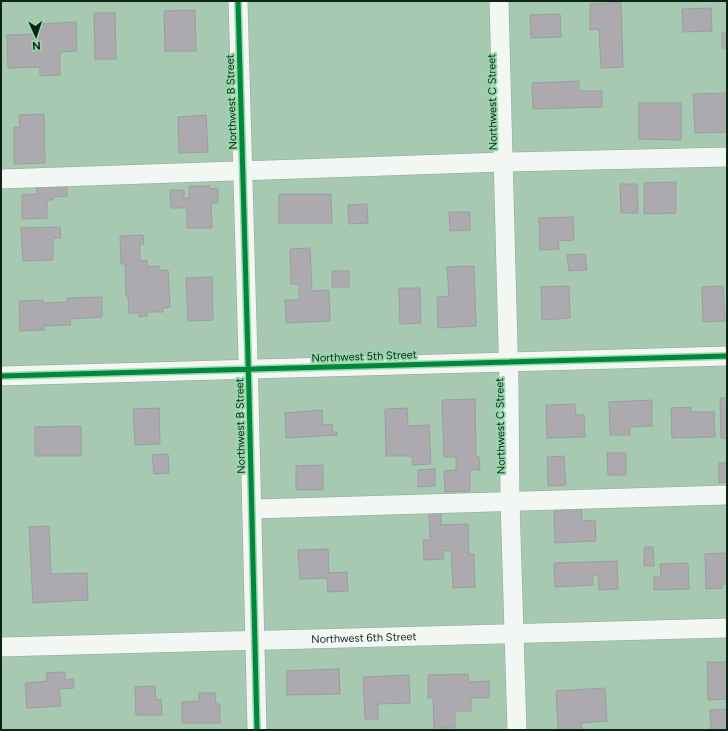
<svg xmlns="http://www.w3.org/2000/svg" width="728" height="731" font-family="Figtree,sans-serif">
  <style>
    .building { fill: #adaaaf; stroke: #999f9c }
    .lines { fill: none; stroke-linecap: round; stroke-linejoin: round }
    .minor-casing { stroke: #8ca795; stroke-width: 20 }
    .minor { stroke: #f2f7f3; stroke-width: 19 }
    .cycleway-casing { stroke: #99d7ac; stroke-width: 8 }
    .cycleway { stroke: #00873e; stroke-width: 5 }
    .labels { text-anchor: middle; stroke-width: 4; stroke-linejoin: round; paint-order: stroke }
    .street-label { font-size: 11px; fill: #0c2616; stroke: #99d7ac }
  </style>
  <rect width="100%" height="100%" fill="#a7c9b2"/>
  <path class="building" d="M621,2L623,67L601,68L599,29L590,30V4Z
    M711,8L712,31L683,32L682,9Z
    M195,10L196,51H165L164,11Z
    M94,13H115L116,59H95Z
    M560,14L561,37L531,38L530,15Z
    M76,22L77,51L60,52V75L40,76V67L8,68L7,35L39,34V24Z
    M722,33H727V48H722Z
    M579,81V91H602V107L533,109L532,83Z
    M727,93V132L695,133L693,94Z
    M639,103H681V140L639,139Z
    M44,114L45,163L14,164V127H20L19,115Z
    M206,115L208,152L179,153L178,117Z
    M676,182V213L644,214V183Z
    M67,184V196L53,197V200H47V218L22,219V195L37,194L36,185Z
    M620,184H637L638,213H621Z
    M189,186H210V189L218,188V203H211L212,228H187V208H171L170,190H184V198H189Z
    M279,194H331L332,223H279Z
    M367,204L368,223L349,224L348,205Z
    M449,212H470V230L450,231Z
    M573,217L574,240L558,241L559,249L540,250L539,218Z
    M60,227L61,238H53V260L23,261L21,228Z
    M143,235L144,244H140V261L147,260L148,267L159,266V270H168L170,307L163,308V312H147V316L139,317V313H129L128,296H126L125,264H121L120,236Z
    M310,248L312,291L329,290L330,321L286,323L285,300H299V284H291L290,249Z
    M585,254L587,270L569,271L567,255Z
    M474,266L476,326L438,328L437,297L449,296L447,267Z
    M332,271H349V287H332Z
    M212,277L213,320L188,321L186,278Z
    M569,286L570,318L542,320L541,287Z
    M723,286L725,321L703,322L702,287Z
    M399,288H420L421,323L400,324Z
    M102,297V317L70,319L71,325L44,326V330L20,331L19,301L43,300V303L67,302V298Z
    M720,398H727V438H721Z
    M475,399L476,456L479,457L480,470H470V491L445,492L444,471L456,470V457H444L442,400Z
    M652,400V426L630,427V435H610L609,402Z
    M575,404L576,415H584L585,437L547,438L546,405Z
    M691,407V412H714L715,437L672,438L671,408Z
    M159,408L160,444L135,445L133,409Z
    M407,408L408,426L429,425L431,464L413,465L412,456H386L385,409Z
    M322,410L323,425L332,424L333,432H337V435L286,438L285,413Z
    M81,426V456H35V427Z
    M607,453H626V475H608Z
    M168,454L169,473L154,474L152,455Z
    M564,456L566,485L548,486L547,457Z
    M719,463H727V482L719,483Z
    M323,465V490H296V466Z
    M435,469V486L418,487V470Z
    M563,504H581L582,521L595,520L596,541L555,543L554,511H563Z
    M429,513H441V525L468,524L469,554H474L475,587L453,588L451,550L443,551L444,559L424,560L423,540H430Z
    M49,526L51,574L87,573L88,600L33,603L29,527Z
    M644,547H653L654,566H644Z
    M328,549L329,573L347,572L348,591L328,592L327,578L300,579L298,550Z
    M727,553V584H722V588L706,589L705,554Z
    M617,561L618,589L599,590L598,575H593V585L555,587L554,563Z
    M688,563L689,589L654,590V577H661L660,564Z
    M707,662H727V699L708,700Z
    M339,669L340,694L287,695V671Z
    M65,672V680L73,679L74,688L59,689L61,706L27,708L25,683L47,681L46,673Z
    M468,674L469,682L489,681V698H471V711H455V728H434L433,698H428V675Z
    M409,675L410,703L378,704V719H365L363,677Z
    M155,686L156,700L161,699L162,715H136L135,687Z
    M605,688L607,721L581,723L582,730H558L556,691Z
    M199,693H215L216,704H220V723H182V702L199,701Z
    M727,709V730H711L710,710Z"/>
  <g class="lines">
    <defs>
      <g id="minor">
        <path d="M238,1L249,394L257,730"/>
        <path d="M499,1L509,384L510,502L517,730"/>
        <path d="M1,179L503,162L727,157"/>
        <path d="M1,376L727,356"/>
        <path d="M252,509L727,495"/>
        <path id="s1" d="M1,647L727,628"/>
      </g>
    </defs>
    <use href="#minor" class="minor-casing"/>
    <use href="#minor" class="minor"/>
    <defs>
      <path id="cycleway" d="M238,1L249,394L257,730
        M1,376L727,356"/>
    </defs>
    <use href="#cycleway" class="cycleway-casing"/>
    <use href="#cycleway" class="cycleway"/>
  </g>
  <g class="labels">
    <g class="street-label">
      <text transform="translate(231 102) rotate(-92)" y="4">Northwest B Street</text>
      <text transform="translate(492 102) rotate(-91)" y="4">Northwest C Street</text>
      <text transform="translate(364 356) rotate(-2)" y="4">Northwest 5th Street</text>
      <text transform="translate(240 426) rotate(-91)" y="4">Northwest B Street</text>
      <text transform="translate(500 426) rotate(-91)" y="4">Northwest C Street</text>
      <text dy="4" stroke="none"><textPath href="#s1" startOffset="363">Northwest 6th Street</textPath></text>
    </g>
  </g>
  <rect width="728" height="731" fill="none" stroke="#0c2616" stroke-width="4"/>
  <g transform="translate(36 36) rotate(177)" stroke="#99d7ac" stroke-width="3" paint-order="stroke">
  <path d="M0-3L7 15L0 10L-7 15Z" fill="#0c2616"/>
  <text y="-6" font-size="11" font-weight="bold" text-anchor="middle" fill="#0c2616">N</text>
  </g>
</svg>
